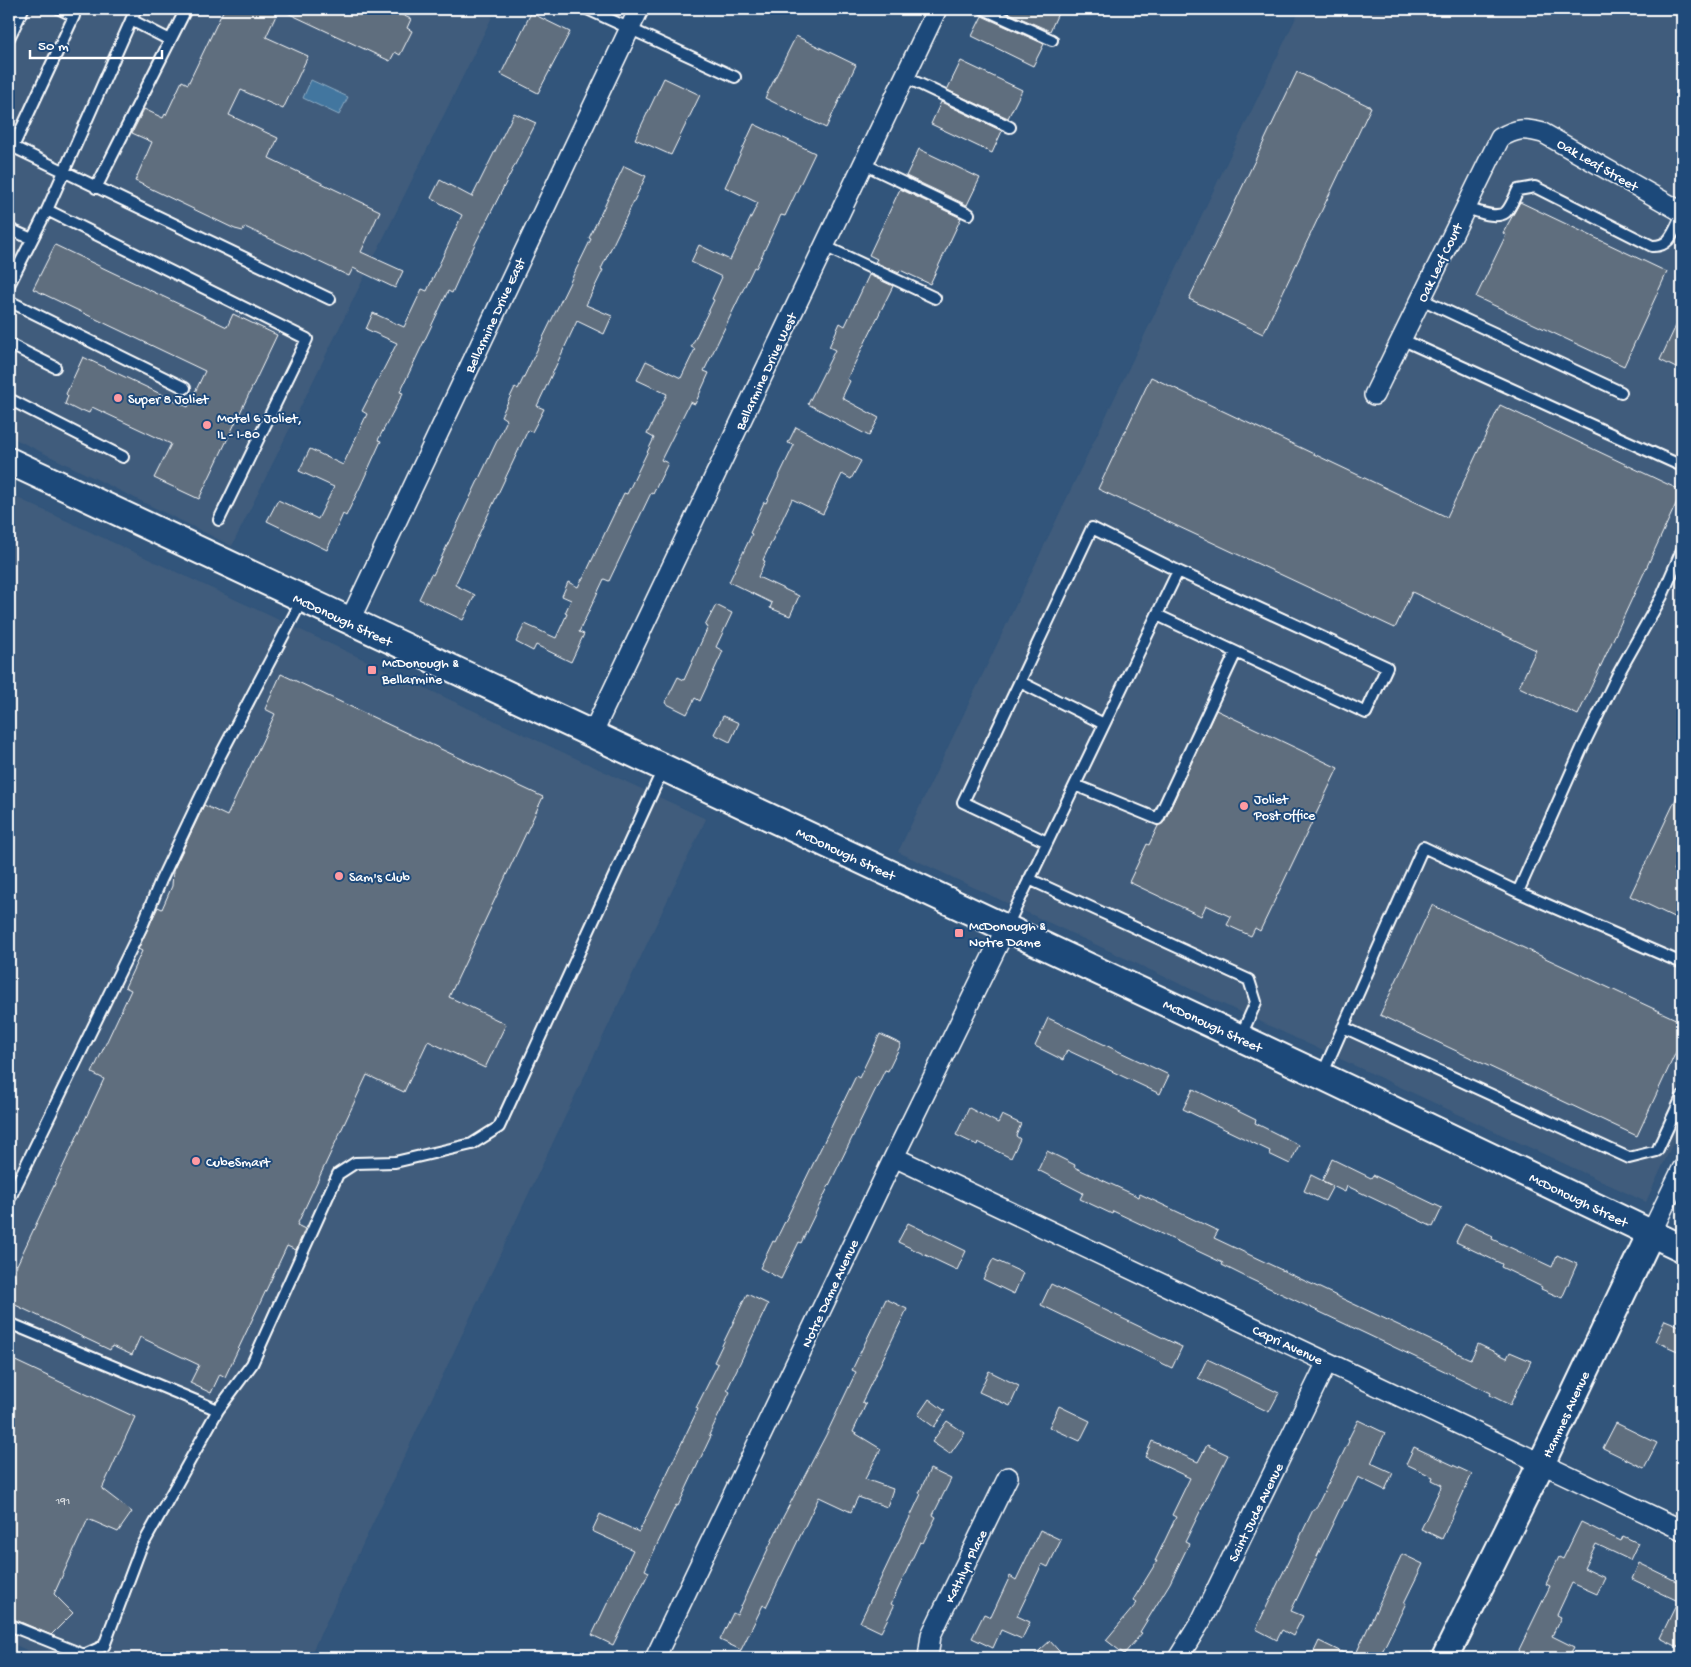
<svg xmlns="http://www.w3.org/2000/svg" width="1691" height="1667" font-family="'Gochi Hand',sans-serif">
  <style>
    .built { fill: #3f5c7c }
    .water { fill: #42769f; stroke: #8eadc5 }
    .building { fill: #5e6e7e; stroke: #fff }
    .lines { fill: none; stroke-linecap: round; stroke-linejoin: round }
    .lane-casing { stroke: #fff; stroke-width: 14 }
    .street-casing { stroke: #fff; stroke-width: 22 }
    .secondary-casing { stroke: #fff; stroke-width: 30 }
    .lane { stroke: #1f4a7a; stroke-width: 10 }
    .street { stroke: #1f4a7a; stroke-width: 19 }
    .secondary { stroke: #1f4a7a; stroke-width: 26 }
    .poi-dot { fill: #ff9aa2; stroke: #1f4a7a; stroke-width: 2 }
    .labels { text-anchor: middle; stroke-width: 4; stroke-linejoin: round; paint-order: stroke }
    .number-label { font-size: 11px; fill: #d7dbdf }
    .street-label { font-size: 14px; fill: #fff; stroke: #1f4a7a }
    .poi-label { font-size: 14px; fill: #fff; stroke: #1f4a7a; text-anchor: start }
  </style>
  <rect width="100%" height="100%" fill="#32557b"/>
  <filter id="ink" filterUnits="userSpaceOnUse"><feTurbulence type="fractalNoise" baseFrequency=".02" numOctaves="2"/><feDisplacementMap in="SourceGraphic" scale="10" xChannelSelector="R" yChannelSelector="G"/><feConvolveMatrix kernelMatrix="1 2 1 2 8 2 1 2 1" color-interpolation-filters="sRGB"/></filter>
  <g filter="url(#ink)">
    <path class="built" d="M9,9H496L232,546L9,436Z
      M1300,9H1682V1123L1646,1202L898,852Z
      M9,494L706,819L309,1658H44L9,1642Z"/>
    <path class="water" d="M311,80L348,97L339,115L303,98Z"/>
    <path class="building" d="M224,9H389L411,19L407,28L412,31L400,55L395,52L390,61L279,9L266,37L308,56L283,109L241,90L229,115L278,138L269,158L380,211L361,252L403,271L395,288L353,268L349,276L245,227L243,231L235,229L135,181L152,142L132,133L144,109L163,118L165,114L166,115L182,81L188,84Z
      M1000,9H1060L1050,31Z
      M531,13L570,32L538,93L501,74Z
      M982,16L1044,44L1033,66L972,36Z
      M796,36L856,65L826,128L765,98Z
      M961,61L1022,90L1008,118L947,90Z
      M1297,72L1371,107L1263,334L1189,299Z
      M664,78L700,95L671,155L635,139Z
      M941,102L1002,131L992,153L931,124Z
      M514,113L536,123L466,262L452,293L448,291L400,392L403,393L378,440L381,441L361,485L346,516L343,514L327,550L267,521L278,500L318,519L334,487L299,471L310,449L343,465L367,414L362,411L397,343L366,329L373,313L404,327L422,289L427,291L462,215L431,198L440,180L472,197Z
      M754,124L815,153L785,216L781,215L756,268L754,267L704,371L709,373L695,404L690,402L661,460L668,463L653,494L651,493L609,581L604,579L579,632L584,634L571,662L536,645L533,651L516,642L525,624L556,638L567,614L565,613L571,600L562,596L568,582L578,587L582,579H583L624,493L627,494L654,438L647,434L667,394L637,380L646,361L681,378L695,349L691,347L714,300L712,299L722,277L691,262L699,245L730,260L758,203L725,187Z
      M919,149L980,178L967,205L906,176Z
      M624,166L646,176L601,269L603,270L586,305L612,316L604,334L577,321L537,406L544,409L532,432L528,430L455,585L475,595L463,620L419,599L431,574L433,575L507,420L501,416L515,387L518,389L591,239L589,238Z
      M900,189L961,218L930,284L900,270L899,273L875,262L877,259L869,255Z
      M1520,202L1667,272L1624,366L1476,297L1506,235L1503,233Z
      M55,245L227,327L233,314L277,335L199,499L154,478L171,444L92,407L89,413L82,410L81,412L65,404L68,396L66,394L83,357L188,407L205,371L33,289Z
      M869,275L893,286L847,379L850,381L842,398L879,418L869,436L808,404L835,350L829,347L840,323L845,326Z
      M1682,313V371L1660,360Z
      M1151,377L1447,517L1500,405L1682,491L1578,715L1519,687L1536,650L1412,592L1395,628L1098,489Z
      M796,427L861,461L851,479L842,474L823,514L792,499L763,560L765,561L758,577L799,596L790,616L770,608L772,603L729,582L752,534L750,533L764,502L766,503L794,445L788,443Z
      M716,605L732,613L716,647L723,651L700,701L695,698L687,714L665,703L678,677L684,680L708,627L705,626Z
      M281,674L543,797L449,997L506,1024L485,1068L428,1041L404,1092L367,1075L297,1225L305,1229L296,1250L287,1246L225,1377L220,1374L211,1393L190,1383L199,1365L140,1337L132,1355L112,1346L110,1350L9,1302V1282L104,1079L92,1073L131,990L125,987L142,951L138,949L158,907L162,909L172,886L173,871L204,805L227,816L275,714L265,709Z
      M1216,710L1338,768L1260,931L1255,928L1251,936L1227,925L1231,917L1206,905L1201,916L1129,882L1147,844L1149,845L1158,826L1164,822Z
      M723,716L739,723L730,742L714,734Z
      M1682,786V852L1673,870L1682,875V921L1630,896Z
      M1432,905L1682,1022V1039L1637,1136L1380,1015Z
      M1048,1018L1169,1075L1160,1094L1067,1050L1063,1060L1035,1046Z
      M880,1034L901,1044L888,1071L885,1070L801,1243L799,1242L781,1279L760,1268L773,1241L775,1242L856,1076L859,1078Z
      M1193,1089L1256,1120L1255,1123L1299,1145L1290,1164L1269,1154L1270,1151L1183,1109Z
      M969,1108L998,1123L1002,1115L1021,1124L1016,1136L1020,1139L1011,1158L978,1142L977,1145L956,1135Z
      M1047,1151L1075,1165L1074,1167L1139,1197L1140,1194L1218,1231L1214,1238L1468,1358L1471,1359L1478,1344L1507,1358L1510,1352L1531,1361L1510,1405L1490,1395L1491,1393L1250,1279L1222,1265L1223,1263L1113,1211L1112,1214L1080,1199L1083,1193L1038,1170Z
      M1332,1159L1371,1178L1373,1175L1442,1208L1433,1227L1347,1186L1345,1192L1322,1181Z
      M1311,1175L1333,1186L1325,1201L1304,1191Z
      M908,1223L966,1251L957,1270L898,1242Z
      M1465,1223L1493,1236L1492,1239L1552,1267L1557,1255L1577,1264L1562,1298L1541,1289L1542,1287L1501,1267L1502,1264L1456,1242Z
      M993,1259L1023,1273L1014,1294L983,1279Z
      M1051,1284L1182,1347L1172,1368L1041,1305Z
      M747,1294L768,1304L727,1390L730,1392L709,1435L711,1436L678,1506L676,1505L645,1570L649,1572L613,1645L592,1635L633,1550L592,1531L600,1514L639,1532L698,1409L696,1408L718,1364L714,1362Z
      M886,1299L907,1309L862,1402L866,1404L853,1432L881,1449L865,1479L893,1489L887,1507L858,1497L851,1512L819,1497L766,1607L763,1605L741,1650L720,1640L733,1613L737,1615L783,1517L826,1435L856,1372L852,1370Z
      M1665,1320L1682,1327V1353L1655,1341Z
      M9,1358L135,1417L102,1489L132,1512L118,1532L88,1519L54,1594L73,1613L51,1635L9,1617Z
      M1207,1359L1279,1393L1269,1412L1198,1378Z
      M989,1371L1019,1386L1010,1406L979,1392Z
      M929,1399L945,1411L934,1427L918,1415Z
      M1059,1406L1090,1421L1080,1441L1049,1427Z
      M1358,1420L1385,1433L1371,1463L1393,1473L1385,1490L1358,1477L1346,1501L1344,1500L1291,1611L1303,1616L1293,1636L1282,1630L1277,1640L1256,1629L1313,1510H1315L1349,1441L1348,1440Z
      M947,1421L965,1433L950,1454L932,1442Z
      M1616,1423L1657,1443L1644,1468L1603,1448Z
      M1152,1441L1198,1462L1207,1445L1228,1455L1185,1542L1189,1544L1170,1583L1140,1632L1142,1633L1124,1654L1106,1640L1137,1603L1133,1600L1157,1561H1155L1176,1517L1172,1515L1190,1478L1145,1457Z
      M1414,1447L1472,1474L1442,1539L1421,1529L1442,1485L1432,1480L1433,1477L1406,1464Z
      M930,1469L951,1479L933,1515L936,1517L923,1543L920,1542L891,1604L894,1606L881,1632L860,1622L921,1494L919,1493Z
      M1581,1522L1621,1541L1623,1536L1638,1543L1630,1560L1596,1544L1584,1568L1605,1578L1597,1594L1572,1583L1557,1615L1561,1617L1552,1636L1574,1647L1568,1658H1515L1550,1586L1546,1584L1559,1557L1563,1559Z
      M1040,1530L1061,1540L1048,1567L1042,1564L1017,1616L1030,1622L1022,1639L1001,1630L993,1648L972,1638L984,1614L991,1617L1010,1576L1016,1580Z
      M1402,1554L1423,1564L1404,1603H1406L1379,1658H1354Z
      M1639,1563L1682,1584V1649L1660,1638L1678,1601L1632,1579Z
      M1050,1641L1065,1658H1031Z
      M1319,1641L1354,1658H1311Z"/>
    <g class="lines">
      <defs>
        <path id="lane" d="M587,9L735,77
          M984,9L1052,40
          M131,20L170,40
          M9,38L23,9
          M905,77L1010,127
          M9,145L330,299
          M13,147L74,16L60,9
          M864,164L969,214
          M96,188L186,9
          M1466,208C1477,211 1496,220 1506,212C1511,207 1515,196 1518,190L1535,187L1652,246C1671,247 1674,230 1682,215
          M47,210L136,9
          M9,229L32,239
          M824,246L935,298
          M9,285L47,210L307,339L219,520
          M1421,299L1621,392
          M9,301L185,388
          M1401,339L1682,466
          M9,344L55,367
          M9,399L123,457
          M1178,571L1387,667L1366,713L1236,652
          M1020,682L1104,724
          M1075,785L1158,819L1236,652L1157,615
          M1029,879L1249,980L1256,1002L1240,1038
          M1518,892L1582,748L1617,676L1662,596L1682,550
          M1006,928C1064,809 1121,690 1178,571L1092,528L963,802L1047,842
          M1343,1027L1629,1158L1657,1151L1682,1097
          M1322,1075L1423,847L1518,892L1682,963
          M9,1200L143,924L161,880L220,756L302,600
          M9,1323L218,1410L252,1364L338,1174L355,1163L395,1162L472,1144L499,1127L663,769
          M9,1625L84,1655L104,1646L140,1550L218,1410"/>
        <path id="street" d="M1374,395L1500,138C1517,128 1524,128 1543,133L1682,212
          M349,622L639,9
          M592,734L937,9
          M894,1157L1682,1530
          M1651,1233L1682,1169
          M655,1658L894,1157L1006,928
          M928,1658L931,1635L1008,1477
          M1178,1658L1201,1621L1327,1362"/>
        <path id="secondary" d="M9,461L1322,1076L1682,1248
          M1445,1658L1542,1462L1651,1233"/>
      </defs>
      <use href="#lane" class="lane-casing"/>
      <use href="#street" class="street-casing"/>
      <use href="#secondary" class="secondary-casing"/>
      <use href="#lane" class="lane"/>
      <use href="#street" class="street"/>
      <use href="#secondary" class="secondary"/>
    </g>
  </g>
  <g class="poi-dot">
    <circle cx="118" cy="398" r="5"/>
    <circle cx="207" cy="425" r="5"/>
    <rect x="367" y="665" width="10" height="10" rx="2.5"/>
    <circle cx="1244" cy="806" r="5"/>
    <circle cx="339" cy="876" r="5"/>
    <rect x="954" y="928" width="10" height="10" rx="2.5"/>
    <circle cx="196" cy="1161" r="5"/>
  </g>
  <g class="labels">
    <g class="number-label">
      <text x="63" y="1504">191</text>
    </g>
    <g class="street-label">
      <text transform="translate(1598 164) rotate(30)" y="5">Oak Leaf Street</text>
      <text transform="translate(1439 262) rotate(-64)" y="5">Oak Leaf Court</text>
      <text transform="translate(494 315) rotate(-65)" y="5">Bellarmine Drive East</text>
      <text transform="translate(765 371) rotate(-65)" y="5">Bellarmine Drive West</text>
      <text transform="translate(343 619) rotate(25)" y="5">McDonough Street</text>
      <text transform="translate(846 853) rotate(25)" y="5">McDonough Street</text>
      <text transform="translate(1213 1025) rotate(25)" y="5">McDonough Street</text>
      <text transform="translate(1579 1199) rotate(26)" y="5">McDonough Street</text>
      <text transform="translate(829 1293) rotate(-65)" y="5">Notre Dame Avenue</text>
      <text transform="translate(1288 1344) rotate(25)" y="5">Capri Avenue</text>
      <text transform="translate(1565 1414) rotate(-65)" y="5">Hammes Avenue</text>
      <text transform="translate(1255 1512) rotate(-64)" y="5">Saint Jude Avenue</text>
      <text transform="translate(965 1566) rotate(-64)" y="5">Kathlyn Place</text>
    </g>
    <g class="poi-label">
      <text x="128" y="403">Super 8 Joliet</text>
      <text x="217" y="422">Motel 6 Joliet,<tspan x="217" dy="16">IL - I-80</tspan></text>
      <text x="382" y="667">McDonough &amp;<tspan x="382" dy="16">Bellarmine</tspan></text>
      <text x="1254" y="803">Joliet<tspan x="1254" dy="16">Post Office</tspan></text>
      <text x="349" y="881">Sam's Club</text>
      <text x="969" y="930">McDonough &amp;<tspan x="969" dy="16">Notre Dame</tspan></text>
      <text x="206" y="1166">CubeSmart</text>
    </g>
  </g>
  <rect width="1691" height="1667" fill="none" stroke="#1f4a7a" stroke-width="30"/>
  <rect x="15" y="15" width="1661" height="1637" fill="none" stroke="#fff" stroke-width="2" filter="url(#ink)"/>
  <path d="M30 50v8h132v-8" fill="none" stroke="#ffffff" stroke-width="2.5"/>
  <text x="38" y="50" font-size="15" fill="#ffffff" stroke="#1f4a7a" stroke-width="4" paint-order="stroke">50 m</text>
</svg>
